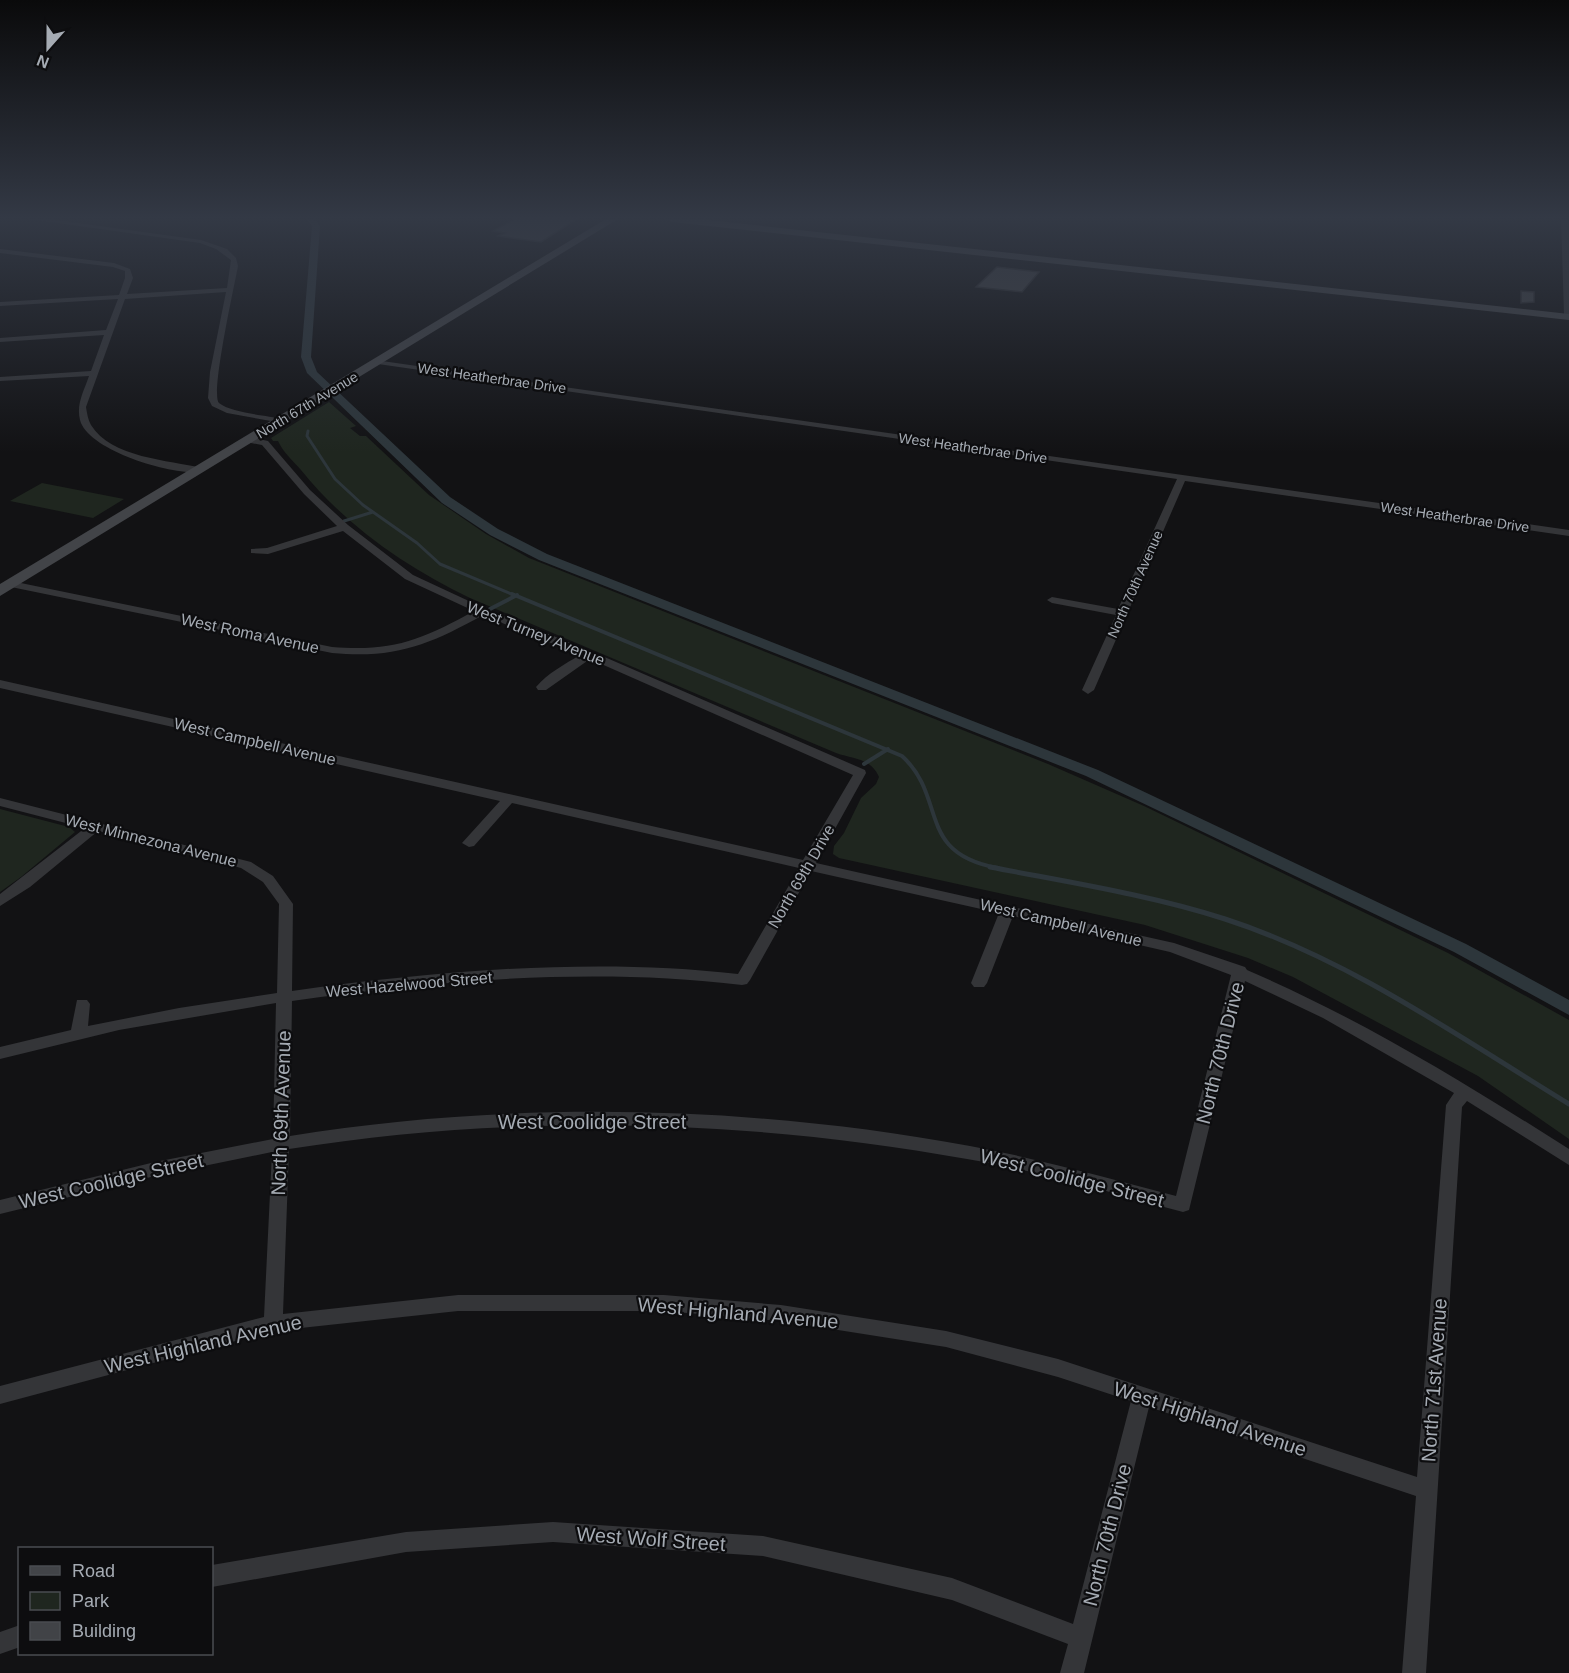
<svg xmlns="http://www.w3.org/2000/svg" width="1569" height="1673" font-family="Helvetica,sans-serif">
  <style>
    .green { fill: #1f261f }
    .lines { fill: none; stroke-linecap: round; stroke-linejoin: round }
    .stream-far2 { stroke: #2d363b; stroke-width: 3 }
    .stream-far1 { stroke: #2d363b; stroke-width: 4 }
    .stream { stroke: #2d363b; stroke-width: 5 }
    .canal { fill: #2d363b; fill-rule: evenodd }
    .building { fill: #414347; stroke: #2c2d30; stroke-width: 1.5 }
    .minor { fill: #343538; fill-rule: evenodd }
    .tertiary { fill: #343538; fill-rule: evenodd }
    .secondary { fill: #424448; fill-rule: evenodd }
    .labels { text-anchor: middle; stroke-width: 4.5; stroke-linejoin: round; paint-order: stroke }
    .far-street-label { font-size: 14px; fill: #a5abb3; stroke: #0d0d0f }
    .street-label { font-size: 16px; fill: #a5abb3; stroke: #0d0d0f }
    .near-street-label { font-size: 20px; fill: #a5abb3; stroke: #0d0d0f }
  </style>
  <rect width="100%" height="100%" fill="#121214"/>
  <path class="green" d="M329,402L356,426L350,428L360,436H366L429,495L486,534L529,558L1048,764L1144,806L1448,953L1569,1020V1139L1478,1076L1293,977L1248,958L1145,925L839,858L833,854L834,846L844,833L861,798L876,784L879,777C871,758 853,759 836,753L470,598C406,567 346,526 301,470C293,461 283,452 278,441H273L271,438Z
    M42,483L124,499L93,518L10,501Z
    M0,809L69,827L75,832L21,877L0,892Z"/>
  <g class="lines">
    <path class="stream-far2" d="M308,431L307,436L335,479L363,505L417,543L440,564L516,596
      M344,521L373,512"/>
    <path class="stream-far1" d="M512,594L902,756C948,798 915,853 998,868
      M490,609L517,595
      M864,764L888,749"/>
    <path class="stream" d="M990,867C1067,882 1151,895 1225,919C1349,959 1459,1037 1569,1104"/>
    <path class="canal" d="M307,219H315L320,226L311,357L317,372L450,497L498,529L547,554L1098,770L1466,944L1569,1000V1015L1454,952L1086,776L539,560L490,535L442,503L307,373L301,357L312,226Z"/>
  </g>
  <path class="building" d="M515,219H577L541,242L498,236L505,233L493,231Z
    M997,267L1039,272L1022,292L976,287Z
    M1521,291L1534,292V302L1521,303Z"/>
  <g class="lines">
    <path class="minor" d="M29,219H49L201,240L227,249L236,258L238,266C235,283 210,395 219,403C231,413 266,415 282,419V423L227,413L212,406L208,398L210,372L226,292L125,299L86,407C87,413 88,420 91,425C111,458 169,460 202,468V472C174,476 88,451 80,420C76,404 84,391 89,376L0,381V377L91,371L104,335L0,342V338L106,330L118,299L0,306V302L119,295L125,278V271L113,267L0,253V249L114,263L130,269L133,278L127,294L227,288L231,260L216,249L200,243Z
      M375,360L1569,530V536L1185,481L1094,690L1088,694L1082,690L1116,615L1052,603L1047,600L1052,597L1118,609L1177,479L378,364L374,362Z
      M249,437L268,441L310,490L348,525L413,575L486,609L593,652L865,770L866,773L816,863L1174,943L1245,967L1247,970C1361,1019 1465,1083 1569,1149V1165L1467,1101L1462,1107L1426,1673H1402L1416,1496L1149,1407L1084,1673H1060L1068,1644L952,1600L763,1556L553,1542L406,1552L212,1587V1565L406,1532L553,1522L763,1536L952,1578L1073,1624L1131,1401L1058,1377L946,1347L781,1321L664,1311H458L273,1331L0,1404V1386L264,1317L272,1152L155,1176L0,1214V1200L155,1162L273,1139L276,1003L119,1030L0,1059V1047L71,1030L77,1000H87L90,1004L88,1026L179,1008L277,993L279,904L263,882L241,868L98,831L30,887L0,906V894L85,828L0,806V798L251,862L273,876L293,904L292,991C435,971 594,957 738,974L799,868L512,803L474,846L469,847L462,843L500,801L0,688V680L803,860L853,775L590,659L546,690H538L536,687C548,673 565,664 580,655L483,615C429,645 395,659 332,653L11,587L6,584L11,581L332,647C392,652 422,640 474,611L405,579L343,531L268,554L251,553V549L267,548L337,526L304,494L262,445L246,442L245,440ZM811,871L999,913L971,983L974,987H984L987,983L1013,916L1170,952L1231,975L1176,1196C1108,1178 1040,1159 970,1146C747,1105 513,1100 290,1136L292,1001C439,980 594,967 742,985L747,984L750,980ZM1245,981L1323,1018L1454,1093L1446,1105L1417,1477L1058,1359L946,1331L781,1305L664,1295H458L283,1314L289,1149C513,1113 744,1119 967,1159C1040,1171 1112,1193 1183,1212L1189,1210Z
      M20,1625V1647L0,1654V1632Z"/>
    <path class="tertiary" d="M1561,219H1569V318L1564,315Z"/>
    <path class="secondary" d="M606,219H618L0,596V584Z
      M667,219H699L1569,314V320L672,222Z"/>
  </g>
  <linearGradient id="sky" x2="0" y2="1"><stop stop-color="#0a0a0b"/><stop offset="0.48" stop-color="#333945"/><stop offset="1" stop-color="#333945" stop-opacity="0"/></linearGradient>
  <rect width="1569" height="453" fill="url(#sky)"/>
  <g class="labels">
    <g class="far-street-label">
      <text transform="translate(492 378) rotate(8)" y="5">West Heatherbrae Drive</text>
      <text transform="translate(307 405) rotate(-31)" y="5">North 67th Avenue</text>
      <text transform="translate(973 448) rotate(8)" y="5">West Heatherbrae Drive</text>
      <text transform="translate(1455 517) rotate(8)" y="5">West Heatherbrae Drive</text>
      <text transform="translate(1135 584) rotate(-66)" y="5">North 70th Avenue</text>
    </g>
    <g class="street-label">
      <text transform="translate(250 633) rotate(12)" y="6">West Roma Avenue</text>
      <text transform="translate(536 633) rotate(22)" y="6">West Turney Avenue</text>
      <text transform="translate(255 741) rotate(13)" y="6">West Campbell Avenue</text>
      <text transform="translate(151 840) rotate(14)" y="6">West Minnezona Avenue</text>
      <text transform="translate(801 876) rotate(-60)" y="6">North 69th Drive</text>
      <text transform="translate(1061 922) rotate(13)" y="6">West Campbell Avenue</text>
      <text transform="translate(409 984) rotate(-5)" y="6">West Hazelwood Street</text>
    </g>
    <g class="near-street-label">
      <text transform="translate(1220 1053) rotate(-76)" y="7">North 70th Drive</text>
      <text transform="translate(281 1113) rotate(-88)" y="7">North 69th Avenue</text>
      <text x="592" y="1129">West Coolidge Street</text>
      <text transform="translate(1072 1178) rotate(14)" y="7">West Coolidge Street</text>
      <text transform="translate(111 1181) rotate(-13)" y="7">West Coolidge Street</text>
      <text transform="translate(738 1313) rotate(5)" y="7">West Highland Avenue</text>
      <text transform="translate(203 1344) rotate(-13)" y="7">West Highland Avenue</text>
      <text transform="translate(1434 1380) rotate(-86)" y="7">North 71st Avenue</text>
      <text transform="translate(1210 1419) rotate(18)" y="7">West Highland Avenue</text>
      <text transform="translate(1107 1535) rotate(-76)" y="7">North 70th Drive</text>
      <text transform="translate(651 1539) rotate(4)" y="7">West Wolf Street</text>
    </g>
  </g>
  <rect x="18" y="1547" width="195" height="108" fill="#0d0d0f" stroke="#4a4c51" stroke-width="1.5"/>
  <rect x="30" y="1566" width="30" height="9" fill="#424448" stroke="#4a4c51" stroke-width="1.5"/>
  <text x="72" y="1577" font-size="18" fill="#a5abb3">Road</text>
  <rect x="30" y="1592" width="30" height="18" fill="#1f261f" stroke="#4a4c51" stroke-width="1.5"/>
  <text x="72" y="1607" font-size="18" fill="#a5abb3">Park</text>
  <rect x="30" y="1622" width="30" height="18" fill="#414347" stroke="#4a4c51" stroke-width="1.5"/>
  <text x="72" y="1637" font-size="18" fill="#a5abb3">Building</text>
  <g transform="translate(48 48) rotate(201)" stroke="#0d0d0f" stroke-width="4.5" paint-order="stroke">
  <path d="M0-4.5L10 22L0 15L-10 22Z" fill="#a5abb3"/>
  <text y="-9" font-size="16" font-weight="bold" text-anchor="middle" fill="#a5abb3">N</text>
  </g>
</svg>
